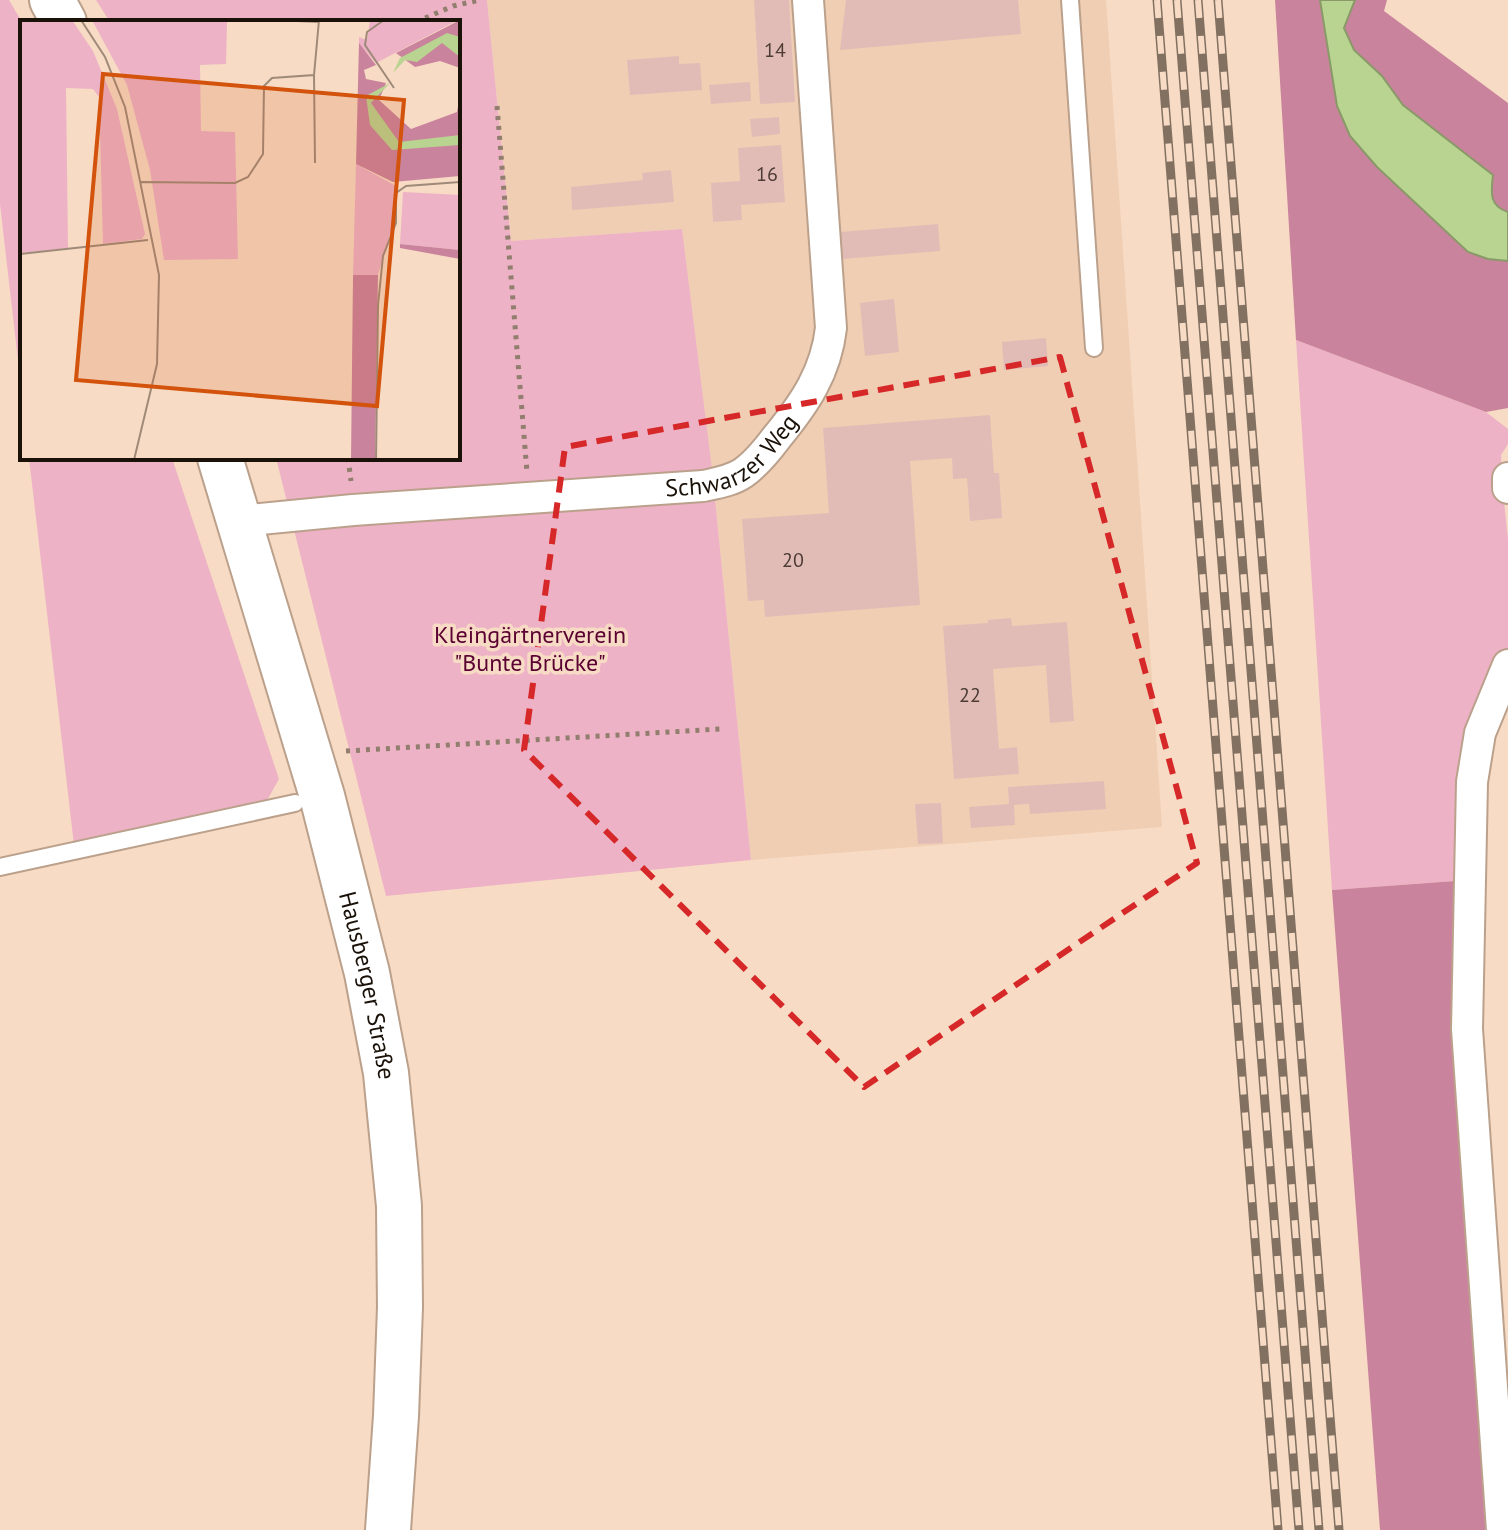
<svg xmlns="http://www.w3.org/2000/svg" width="1508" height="1530" font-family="'PT Sans',sans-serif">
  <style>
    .built { fill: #f0ceb3 }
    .green { fill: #edb2c6 }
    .forest { fill: #ca839d }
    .water { fill: #b9d390; stroke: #899968; stroke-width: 2 }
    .building { fill: #e1bcb6 }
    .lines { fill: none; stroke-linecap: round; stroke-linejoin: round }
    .service-casing { stroke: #bba18c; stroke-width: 20 }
    .minor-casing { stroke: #bba18c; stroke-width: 34 }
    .secondary-casing { stroke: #bba18c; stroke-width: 48 }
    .path { stroke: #917e6e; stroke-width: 5; stroke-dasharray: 4 6; stroke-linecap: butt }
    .service { stroke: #fff; stroke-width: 16 }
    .minor { stroke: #fff; stroke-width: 30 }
    .secondary { stroke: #fff; stroke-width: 44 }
    .rail-casing { stroke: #827061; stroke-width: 9 }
    .rail { stroke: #f7dbc4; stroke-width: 6; stroke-dasharray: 18; stroke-linecap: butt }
    .marked { fill: none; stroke: #d62828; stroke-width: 6; stroke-dasharray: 16 10; stroke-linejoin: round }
    .labels { text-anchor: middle; stroke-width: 7; stroke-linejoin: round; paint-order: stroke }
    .number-label { font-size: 20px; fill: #4c3c34 }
    .street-label { font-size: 24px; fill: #1a1109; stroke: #f7dbc4 }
    .park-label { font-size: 24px; fill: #5a0131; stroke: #f7dbc4 }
    .inset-road { fill: none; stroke: #9f8a79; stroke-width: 2 }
    .view { fill: #d3520c; fill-opacity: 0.15; stroke: #d3520c; stroke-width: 4 }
    .inset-edge { fill: none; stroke: #1a1109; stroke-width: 4 }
  </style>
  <rect width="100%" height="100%" fill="#f7dbc4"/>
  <path class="built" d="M487,0H1106L1162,827L751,860L712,469L682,229L511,241Z"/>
  <path class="green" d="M0,0H9L22,22V395L0,204Z
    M96,0H487L511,241L682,229L712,469L751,860L386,896L276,458H458V22H110Z
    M1296,340L1486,412L1508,429V444L1501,455L1502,483L1508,539V655L1467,755L1455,881L1332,890Z
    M29,458H172L279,779L265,804L74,845Z"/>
  <path class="forest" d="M1275,0H1387L1384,11L1508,103V408L1486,412L1296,340Z
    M1455,881L1461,1030L1495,1530H1380L1332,890Z"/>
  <path class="water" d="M1320,0H1355L1344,28L1354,50L1382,76L1403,105L1493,175C1491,193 1489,206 1508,212V261L1488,259L1468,252L1377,167L1350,136L1337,106Z"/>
  <path class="building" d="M754,0H789L795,102L760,104Z
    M846,0H1018L1021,34L840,50Z
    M679,56V64L700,63L702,90L630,95L627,60Z
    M750,82L751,101L711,104L709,85Z
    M779,117L780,134L752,137L750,119Z
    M781,145L785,202L741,205L742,220L713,222L711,183L740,181L738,148Z
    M671,170L674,202L572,210L571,187L643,180L642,173Z
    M938,224L940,251L842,259L840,232Z
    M894,299L899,352L865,356L860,303Z
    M1046,338L1048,366L1004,370L1002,342Z
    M990,415L994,473H999L1002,518L970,521L967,478L953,479L952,458L910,461L920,605L765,617L764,600L748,601L742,519L829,513L823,428Z
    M1011,618L1012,626L1067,622L1074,721L1050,723L1046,665L993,669L999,749L1017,747L1019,774L954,779L943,626L988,623V620Z
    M1104,781L1106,809L1030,814L1029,804L1014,805L1015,825L971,828L969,807L1009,804L1008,787Z
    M941,803L943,843L918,844L915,804Z"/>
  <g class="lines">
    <defs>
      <path id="service" d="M1070,0L1094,348
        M0,867L295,803"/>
      <g id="minor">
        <path d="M1508,478V488"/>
        <path id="s1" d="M240,521L353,510L703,486C717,483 731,481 743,473C756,464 768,449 777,437C805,403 826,372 831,328L808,0"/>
        <path d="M1502,1530L1467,1029L1472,782L1480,733L1508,665"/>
      </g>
      <g id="secondary">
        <path d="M52,0L64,22"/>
        <path id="s2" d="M220,458L322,796L367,973L386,1073L399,1206L400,1307L396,1416L388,1530"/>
      </g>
    </defs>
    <use href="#service" class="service-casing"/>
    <use href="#minor" class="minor-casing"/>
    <use href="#secondary" class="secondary-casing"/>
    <path class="path" d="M416,22L453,6L480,0
      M497,106L527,472
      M348,458L351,481
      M346,751L720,729"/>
    <use href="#service" class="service"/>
    <use href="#minor" class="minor"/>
    <use href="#secondary" class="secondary"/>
    <defs>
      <path id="rail" d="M1157,0L1278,1530
        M1177,0L1299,1530
        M1198,0L1319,1530
        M1218,0L1339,1530"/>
    </defs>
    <use href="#rail" class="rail-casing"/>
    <use href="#rail" class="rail"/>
  </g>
  <path class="marked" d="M1060,357L1197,863L864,1087L524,750L565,447Z"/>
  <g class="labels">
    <g class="number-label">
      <text x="775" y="57">14</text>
      <text x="767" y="181">16</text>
      <text x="793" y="567">20</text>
      <text x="970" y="702">22</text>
    </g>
    <g class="street-label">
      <text dy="8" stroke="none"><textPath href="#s1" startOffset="504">Schwarzer Weg</textPath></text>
      <text dy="8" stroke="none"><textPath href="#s2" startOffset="548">Hausberger Straße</textPath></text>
    </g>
    <g class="park-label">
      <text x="530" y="643">Kleingärtnerverein<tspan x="530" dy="28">"Bunte Brücke"</tspan></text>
    </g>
  </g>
  <g transform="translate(20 20)">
    <rect width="440" height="440" fill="#f7dbc4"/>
    <path d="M0,0H52L73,31L97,89L125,214L122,219L83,224L79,77L73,69L46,68L48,228L0,233ZM72,0H240L207,1L206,44L180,45L181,111L215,112L218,239L144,240L130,150L107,65ZM350,0H438L356,43L339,24V17L347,20ZM336,144L378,167L375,198L358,255H333ZM383,172L440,175V230L380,224Z" fill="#edb2c6"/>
    <path d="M440,0V48L420,41L395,47L376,33ZM339,23L356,45L344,50L346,59L366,63L359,80L391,109L437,92L440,74V156L373,162L336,144ZM380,224L440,230V239L380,228ZM333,255H358L355,440H331Z" fill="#ca839d"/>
    <path d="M427,13L440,17V37L422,23L397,42L385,40L373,53L380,38ZM370,63L351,83L379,122L440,115V125L372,130L350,105L346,76Z" fill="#b9d390"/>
    <path class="inset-road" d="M61,0L85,37L105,87L139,255L137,344L114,440M254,0L299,2M364,0L347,12L345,25L374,68M294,55L295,143M121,162L215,163L228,157L243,134L244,66L252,58L294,55L299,0M0,234L128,220M356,440L358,285L363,236L376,203V173L386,166L440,162"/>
    <path class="view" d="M83,54L384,80L357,386L56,360Z"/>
    <rect width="440" height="440" class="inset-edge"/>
  </g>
</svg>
